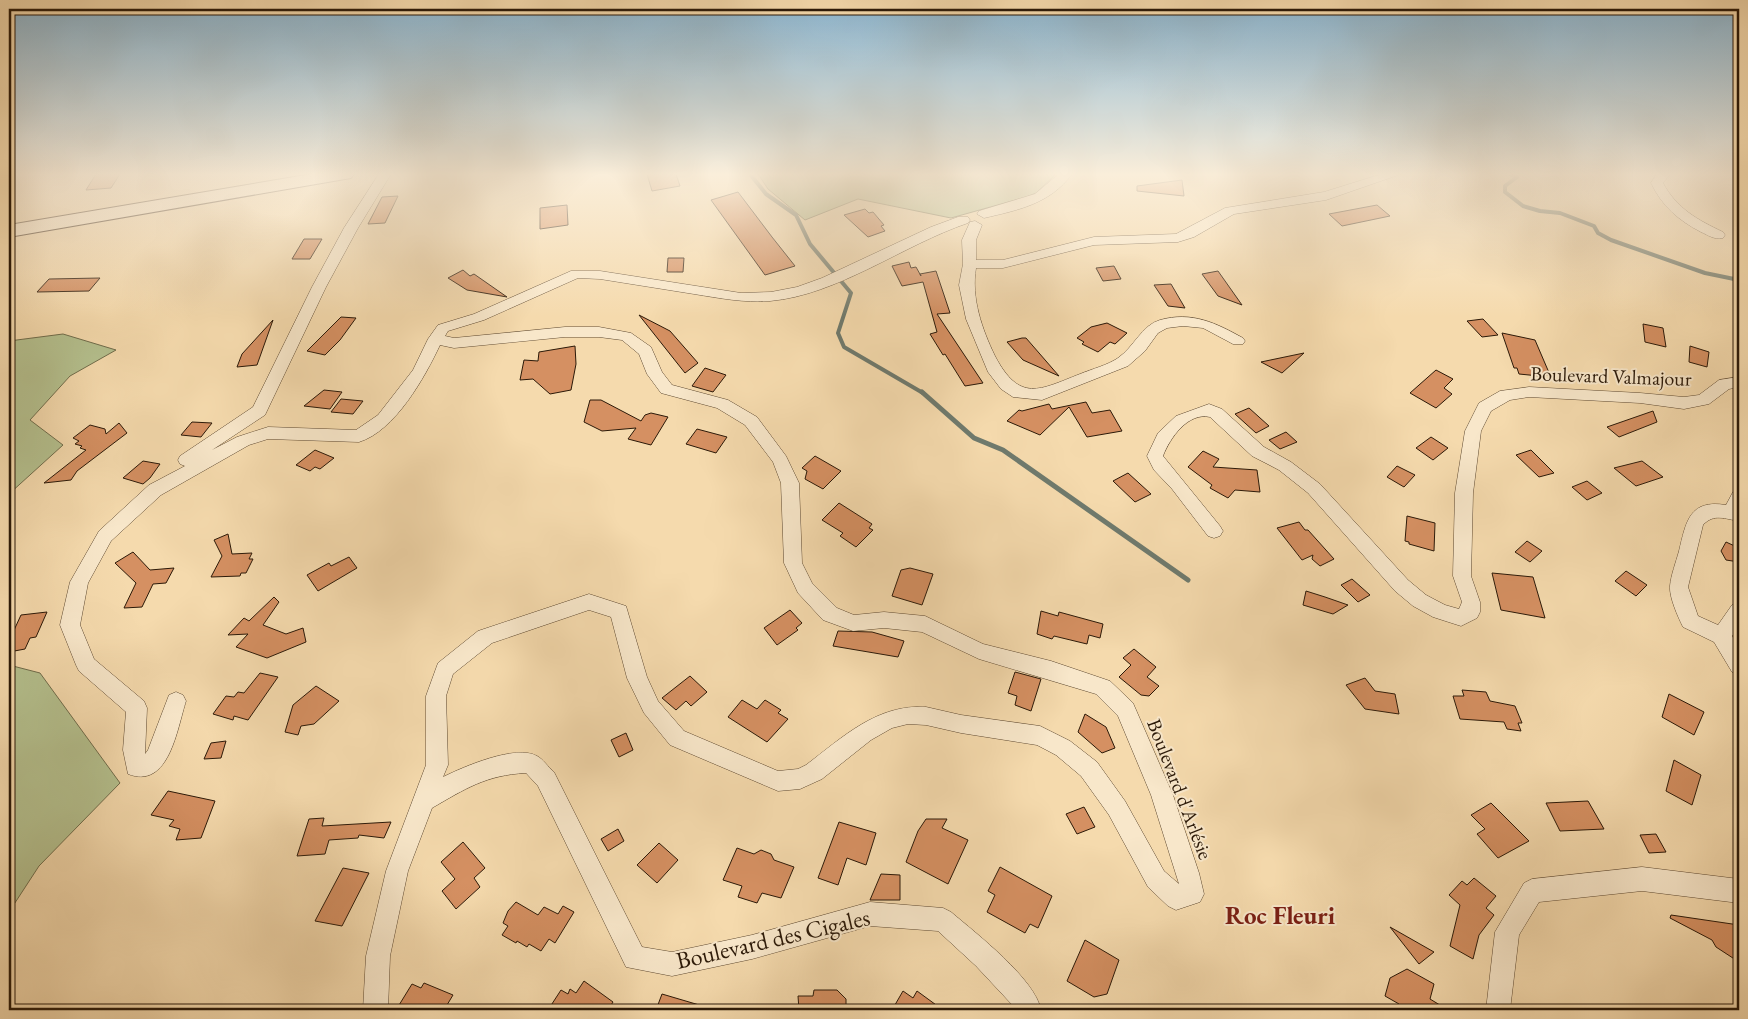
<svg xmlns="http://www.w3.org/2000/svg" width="1748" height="1019" font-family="'EB Garamond',serif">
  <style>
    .green { fill: #b5c18f; stroke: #706d4c }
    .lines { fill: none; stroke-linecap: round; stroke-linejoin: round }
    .stream-far1 { stroke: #6f7a6d; stroke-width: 4 }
    .stream { stroke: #6f7a6d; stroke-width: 5 }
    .building { fill: #d59062; stroke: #2b1908 }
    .street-casing { stroke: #5e4931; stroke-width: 1 }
    .secondary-casing { stroke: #2b1908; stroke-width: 2 }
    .street { fill: #f8e7ca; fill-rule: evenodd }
    .secondary { fill: #f8e7ca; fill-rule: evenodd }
    .labels { text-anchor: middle; stroke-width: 4; stroke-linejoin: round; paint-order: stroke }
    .street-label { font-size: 20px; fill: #2b1908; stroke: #f8e7ca }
    .near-street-label { font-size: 24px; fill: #2b1908; stroke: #f8e7ca }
    .near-neighbourhood-label { font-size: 25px; font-weight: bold; fill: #7a1f14; stroke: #f8e7ca }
  </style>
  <rect width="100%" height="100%" fill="#f5daad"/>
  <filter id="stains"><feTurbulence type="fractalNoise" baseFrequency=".004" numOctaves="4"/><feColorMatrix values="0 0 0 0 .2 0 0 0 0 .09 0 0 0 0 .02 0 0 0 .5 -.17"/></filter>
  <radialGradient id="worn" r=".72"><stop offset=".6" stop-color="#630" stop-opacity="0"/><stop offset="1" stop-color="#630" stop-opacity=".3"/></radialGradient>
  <path class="green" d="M758,174H1056L1036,193L1026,197L951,218L858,199L805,220L768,189Z
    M63,334L116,350L70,376L30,420L63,445L9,494V341Z
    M9,665L40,673L120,783L39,866L9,912Z"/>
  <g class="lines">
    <path class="stream-far1" d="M750,174L766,194L796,215L810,244L851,293L838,333L844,347L923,393
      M1511,174L1517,177L1505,186V192L1523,206L1540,211L1560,213L1594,226L1598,233L1611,240L1705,273L1739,280"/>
    <path class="stream" d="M922,392L974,438L1003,450L1188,580"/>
  </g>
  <path class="building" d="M96,174H120L111,188L86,190Z
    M647,174H676L680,186L652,191Z
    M1182,180L1184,196L1137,191V186Z
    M738,192L772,237L795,266L765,275L711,200Z
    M398,196L385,223L368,224L382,197Z
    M567,205L568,225L540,229V208Z
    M1377,205L1390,216L1342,226L1329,214Z
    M865,209L869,213L873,212L884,225L881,226L885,231L868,237L844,215Z
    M304,239H322L310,259H292Z
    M668,258H684L683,272H667Z
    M909,262L911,268L916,267L921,276L920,274L936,271L950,313L937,314L983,383L965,386L945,354L943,355L930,334L937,332L923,282L902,286L892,266Z
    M1114,266L1121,279L1103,281L1096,268Z
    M463,270L470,276L474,274L507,297L467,290L448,278Z
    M1218,271L1242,305L1218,296L1202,274Z
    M100,278L89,291L37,292L49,279Z
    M1171,284L1185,308L1168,306L1154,285Z
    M639,315L670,331L698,363L685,373Z
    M341,317L356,318L340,340L325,355L307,351Z
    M1483,319L1498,335L1482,337L1467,321Z
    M273,320L257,365L237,367L242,354Z
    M1107,323L1127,333L1115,344L1110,342L1098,352L1082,344L1084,342L1077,338L1091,327Z
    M1643,324L1663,328L1666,347L1645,342Z
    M1502,333L1535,340L1550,375L1538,374L1539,376L1519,374L1517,368H1514Z
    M1022,338H1026L1059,376L1023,360L1007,342Z
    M575,346L576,364L571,390L550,394L533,379L520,380L524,360L538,361L539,352Z
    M1690,346L1709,352L1707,367L1689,362Z
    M1304,353L1282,373L1261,362Z
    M705,368L726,375L713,392L692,386Z
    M1436,370L1453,379L1444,388L1452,394L1436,408L1410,393Z
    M324,390L342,392L330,409L304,406Z
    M341,399L363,401L353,414L331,412Z
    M590,400H601L641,421L645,415L651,413L668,417L651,445L628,439L636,428L602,431L584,422Z
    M1086,402L1092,413L1110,410L1122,431L1087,437L1069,407L1040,435L1007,421L1019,410L1022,411L1049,404L1052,409Z
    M1249,408L1269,426L1256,433L1235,414Z
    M1653,411L1657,422L1619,437L1607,427Z
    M192,422L212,423L201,437L181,435Z
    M119,423L127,433L77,471L71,480L44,483L86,450L80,448L82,446L75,444L79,441L73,438L90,425L105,429L106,434Z
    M697,429L727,437L716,453L686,444Z
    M1286,432L1297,442L1280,449L1269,440Z
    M1431,437L1448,448L1433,460L1416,448Z
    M315,450L334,458L320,469L315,467L310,471L296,465Z
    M1531,450L1554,473L1539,477L1516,455Z
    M1203,451L1219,459L1213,467L1257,470L1260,492L1235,490L1228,498L1210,488L1212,485L1188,467Z
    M815,456L841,471L823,489L805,479L807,471L802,468Z
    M143,461L160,464L150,478L143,484L123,478Z
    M1642,461L1663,477L1636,486L1614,468Z
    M1397,466L1415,475L1404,487L1387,477Z
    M1128,473L1151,494L1135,502L1113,481Z
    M1587,481L1602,493L1587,500L1572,487Z
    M839,503L872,524L869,528L873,530L856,547L840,536L843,533L822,520Z
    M1407,516L1435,523L1434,551L1409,544V542L1405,541Z
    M1299,522L1305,530H1308L1334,559L1320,566L1312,559L1313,555L1302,560L1277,528Z
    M228,534L232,554L252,553L249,559H253L246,573H241L240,576L211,577L222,556L214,540Z
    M1527,541L1542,551L1530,562L1515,552Z
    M1726,542L1739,548V562L1726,560L1721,551Z
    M133,552L150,570L174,568L166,583L153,584L142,607L124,608L136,583L115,563Z
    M349,557L357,568L318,591L307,575L329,563L331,566Z
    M910,568L933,574L922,605L892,596L901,570Z
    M1626,571L1647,585L1636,596L1615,581Z
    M1492,573L1533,577L1545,618L1501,610Z
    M1352,579L1370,595L1358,602L1341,585Z
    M1306,591L1325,597L1348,605L1333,614L1303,605Z
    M274,597L279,602L263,625L286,634L303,628L306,642L267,658L236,647L248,634L228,635L244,618L249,621Z
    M790,610L802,623L796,628L798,630L777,645L764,628Z
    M1041,611L1058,616L1059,612L1103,624L1100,638L1089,635L1087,644L1054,636L1052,639L1037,634Z
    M47,612L36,637L30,638L25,649L9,652V641L21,615Z
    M838,631L872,632L904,641L898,657L833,646Z
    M1134,649L1156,667L1147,677L1159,686L1149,696L1141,695L1119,677L1131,665L1123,658Z
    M1015,672L1041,679L1031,711L1015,705L1017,696L1008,693Z
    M260,673L278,677L248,720L234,716L233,720L213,714L226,696L234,697L238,692L244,693Z
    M690,676L707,692L691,706L686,701L676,710L662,698Z
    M1365,678L1375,691L1395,694L1399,714L1365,709L1346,685Z
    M316,686L339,701L314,724L301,726L298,735L285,732L293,705Z
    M1462,690L1486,692L1490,701L1515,706L1522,723H1518L1521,731L1507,729L1504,722L1460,719L1453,696H1464Z
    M1669,694L1704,712L1694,735L1662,717Z
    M742,700L757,709L765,700L781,710L778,713L788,719L767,742L728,717Z
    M1085,714L1106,727L1115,748L1102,753L1078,732Z
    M626,733L633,750L619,757L611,740Z
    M226,741L221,758L204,759L211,743Z
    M1674,760L1701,775L1692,805L1666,791Z
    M168,791L215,801L201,838L176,840L180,829L169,826L174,820L151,815Z
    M1588,801L1604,829L1560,831L1546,803Z
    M1491,803L1529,841L1498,858L1477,834L1485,829L1471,815Z
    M1084,807L1095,827L1077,834L1066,814Z
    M324,818L322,826L391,822L384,838L359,835L358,838L329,840L325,854L297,856L309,819Z
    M926,819H947L942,828L968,840L948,884L906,862L918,831Z
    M839,822L876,833L866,865L847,858L838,885L818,878Z
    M618,829L624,841L608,851L601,839Z
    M1656,834L1666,852L1649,853L1640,835Z
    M463,842L485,868L474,878L480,887L456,909L442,891L455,879L441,862Z
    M659,843L678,860L657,883L637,865Z
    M737,848L754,854L761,850L771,854L774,860L794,867L781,898L762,893L757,903L738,897L742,886L723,880Z
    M1000,867L1052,896L1038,928L1030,924L1025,933L987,912L995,895L988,891Z
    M343,868L369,873L342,926L315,921Z
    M881,874L900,875V900H870Z
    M1474,878L1496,896L1486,908L1494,915L1479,935L1473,959L1450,946L1460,905L1449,895L1462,881L1467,885Z
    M516,902L538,915L544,907L558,914L563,906L574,912L555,943L549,939L541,951L529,944L527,947L517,941L516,943L502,935L508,926L503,923L508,911Z
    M1671,915L1739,925V962L1716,947L1712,940L1670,918Z
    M1390,927L1434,952L1419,964Z
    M1085,940L1119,960L1107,994L1094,997L1067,981Z
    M1407,969L1434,984L1430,999L1448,1010H1397L1399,1004L1385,996L1390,978Z
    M584,981L613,1002L608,1010H548L561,990L568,994L570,989L576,993Z
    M424,983L453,995L444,1010H396L412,984L421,988Z
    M814,990H837L846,999V1010H799L798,996H813Z
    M903,991L913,998L917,991L943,1010H892Z
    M662,994L706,1007L705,1010H656Z"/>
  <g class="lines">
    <defs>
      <path id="street" d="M379,174H391L358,228L326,287L265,415L212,450L237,437L268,427L356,430L378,415L413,370L428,339L438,325L474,314L571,271H600L741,293L771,292L797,287L822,278L931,227L958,217H968L970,220L968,223C903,245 838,295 770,301C744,303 719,298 694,294C663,289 631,284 600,279L578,278L484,320L448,331L445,336L454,338L565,327H599L631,333L651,347L662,372L672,385L728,400L757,417L786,456L799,483L802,563L812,583L837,608L854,615L884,612L925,616L983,644L1051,661L1110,681L1133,703L1173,795L1199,873L1204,894L1200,902L1176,910L1168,906L1148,887L1109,815L1081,776L1056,755L1037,745L961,733L926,725L908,724L892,728L871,740L822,779L800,789L778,791L670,745L644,713L627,678L611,617L589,610L492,643L453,674L446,696L448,765L443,777C463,767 516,744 537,756C543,759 548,767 554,772L642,947L672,952L752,935L870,902L943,908L951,912C977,934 1035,979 1041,1010H1017L976,966L938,931L870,926L752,959L672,976L626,967L538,786L526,773C486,775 465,789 432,808L408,871L390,956L388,1010H363L366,956L386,871L426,765V696L438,663L478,631L589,594L626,606L647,677L658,701L684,731L778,771L798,769L806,765C843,737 877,704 926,707L961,715L1040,726L1070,741L1097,762L1125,801L1164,871L1179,884L1151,795L1118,716L1096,694L979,659L922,632L884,628L853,631L823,620L798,593L784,563L781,483L773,462L745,425L717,408L661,393L647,374L639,354L622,340L599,337H565L454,348L440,345C425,377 395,431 359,442L268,439L249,445L161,495L111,541L88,583L80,625L94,659L144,701L147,708L145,754L148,750L169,695L176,692L183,695L186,701C177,729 169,790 128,774L123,750L126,712L79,671L76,665L60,625L70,582L99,531L149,485L185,466L180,464L178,460L180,456L253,407L312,287L344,228Z
        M1059,174H1072C1050,204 1018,210 984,218L977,214L979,211L1035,194Z
        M1382,174H1401L1326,200L1234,214L1194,237L1178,242L1094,245L1003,268H976C971,298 982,329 995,356C1020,403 1039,390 1080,374C1092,369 1108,365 1118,358C1134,347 1142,325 1160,320C1192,311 1216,323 1243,338L1245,341L1243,344H1233L1203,328L1183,326L1167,328L1158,333L1145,351L1128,366L1042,400L1013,397L1001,389L988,372L966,319L959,285L963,264L962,240L970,222L975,221L982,225L976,240V260H1003L1094,237L1176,234L1225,208L1324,192Z
        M1657,174H1670L1663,183C1677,209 1698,220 1723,232L1725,235L1723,238C1714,240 1708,235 1701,232C1678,220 1662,206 1651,183Z
        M1739,377V387L1729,389L1709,404L1684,409L1640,403L1529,397L1510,400L1491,411L1481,431L1473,493L1471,576L1480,602V612L1477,618L1461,626L1433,617L1413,606L1395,591L1308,493L1279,470L1252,456L1210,417C1188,412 1170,438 1163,456L1220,526L1223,531L1220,536L1214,538L1208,536L1172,489L1154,470L1147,456L1158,433L1176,416L1209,404L1222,409L1264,447L1291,462L1320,484L1408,580L1426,595L1445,605L1459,609L1462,602L1453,576L1455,493L1465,431L1479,403L1500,391L1529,387L1640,393L1684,397L1699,395L1719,380Z
        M1739,491V521C1725,519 1714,513 1703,525L1688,587L1698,616L1718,625L1732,605L1739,603V626L1732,636L1739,649V675L1732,672L1714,642L1683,627C1678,617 1669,597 1670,586C1671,575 1676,562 1679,551C1686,522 1689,499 1726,505L1733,492Z
        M1642,867L1739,879V903L1642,891L1539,902L1519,935L1510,1010H1486L1495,932L1524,883L1532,879Z"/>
      <path id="secondary" d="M312,174H354L351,178L345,179L9,237V225Z"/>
    </defs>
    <use href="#street" class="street-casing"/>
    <use href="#secondary" class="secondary-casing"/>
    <use href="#street" class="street"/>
    <use href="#secondary" class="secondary"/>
  </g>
  <linearGradient id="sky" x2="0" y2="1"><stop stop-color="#8ab6d2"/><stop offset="0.55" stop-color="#faeeda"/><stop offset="1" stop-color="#faeeda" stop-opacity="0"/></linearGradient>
  <rect width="1748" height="317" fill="url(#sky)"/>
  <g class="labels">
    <g class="street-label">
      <text transform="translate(1611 376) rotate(2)" y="7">Boulevard Valmajour</text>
      <text transform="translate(1180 789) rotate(69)" y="7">Boulevard d'Arlésie</text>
    </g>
    <g class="near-street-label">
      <text transform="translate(773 939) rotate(-13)" y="8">Boulevard des Cigales</text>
    </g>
    <g class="near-neighbourhood-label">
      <text x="1280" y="924">Roc Fleuri</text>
    </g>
  </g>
  <rect width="1748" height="1019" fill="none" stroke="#f5daad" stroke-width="30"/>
  <rect x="10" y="10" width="1728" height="999" fill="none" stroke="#2b1908" stroke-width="2.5"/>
  <rect x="15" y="15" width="1718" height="989" fill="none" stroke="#2b1908"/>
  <rect width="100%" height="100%" filter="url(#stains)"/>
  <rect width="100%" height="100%" fill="url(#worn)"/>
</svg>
